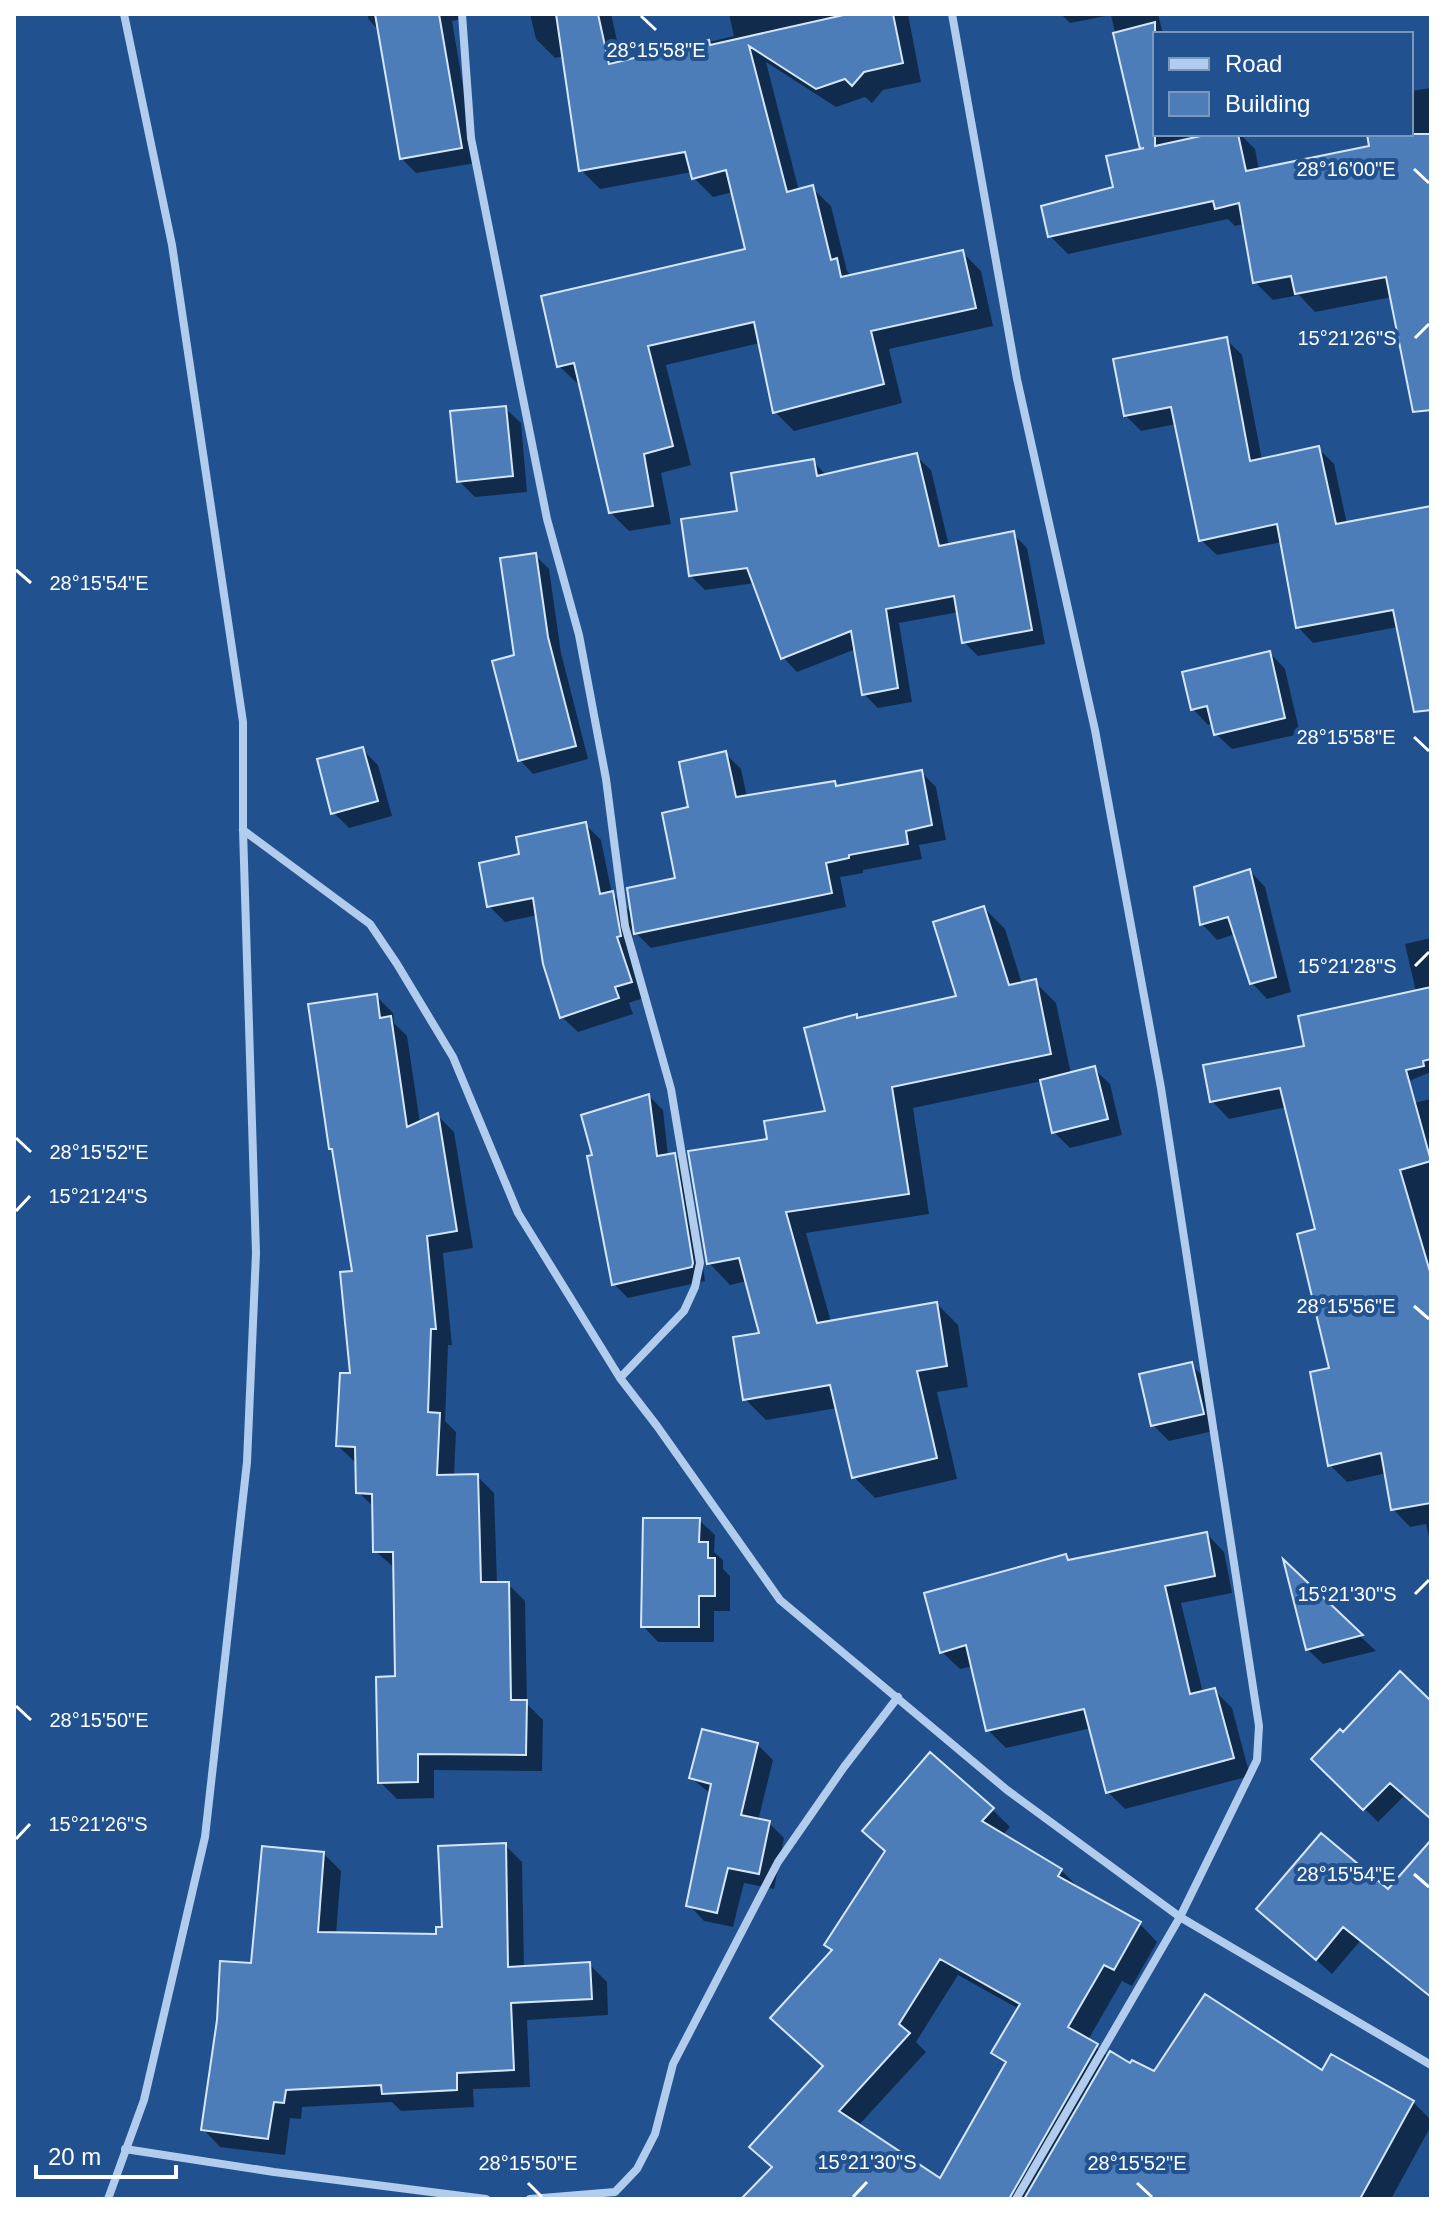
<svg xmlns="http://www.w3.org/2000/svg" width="1445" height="2213" font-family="Helvetica,sans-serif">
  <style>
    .shadow { fill: #0007; fill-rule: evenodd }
    .building { fill: #4d7db8; stroke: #d6e6f9; stroke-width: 2; fill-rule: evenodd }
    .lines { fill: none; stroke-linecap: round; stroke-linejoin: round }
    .minor { stroke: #b1ccec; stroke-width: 8 }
    .ticks { fill: none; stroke: #fff; stroke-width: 3 }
    .ticks-label { font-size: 20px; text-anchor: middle; fill: #fff; stroke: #21528f; stroke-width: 8; stroke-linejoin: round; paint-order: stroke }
  </style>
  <rect width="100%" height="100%" fill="#21528f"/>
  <path class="shadow" d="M367,14H460L462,19L452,21L476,163L416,173L401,158L380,31L369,20Z
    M530,14H611L622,63L734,36L729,14H908L921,82L883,90L872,103L865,97L836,107L766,62L799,191L812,188L831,206L847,271L852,276L962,252L981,271L993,326L889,349L902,403L794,431L775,412L760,343L666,365L691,465L661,473L671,524L629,531L610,512L581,384H578L559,366L747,251L733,192L713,197L694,178L692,172L600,189L581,170L564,56L555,58L536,39Z
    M1061,14H1158L1163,34H1155V134H1194L1195,139L1219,134H1240L1255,149L1259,170L1371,147L1369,134H1411V91L1431,88V399L1392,297L1315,312L1299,295L1273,300L1255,282L1244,224L1235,226L1228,219L1068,254L1050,236L1116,189L1143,151L1111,15L1070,23ZM1301,272V276L1266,282V278Z
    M1226,339L1242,355L1262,460L1318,448L1334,464L1347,524L1431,508V687L1398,627L1313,643L1298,627L1282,542L1217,555L1201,540L1176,424L1141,431L1125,415Z
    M505,408L521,423L527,492L475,497L459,481Z
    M916,456L931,470L949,546L1013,534L1027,548L1045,644L978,656L964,642L959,612L899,623L912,702L878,708L864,694L856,649L797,672L783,657L755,583L705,590L690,575L739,513L813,461L827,476Z
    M535,555L549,569L561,653L588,759L533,774L520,760L516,656Z
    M1270,653L1285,669L1300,734L1232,749L1216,734L1214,723L1208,725L1193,709Z
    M363,750L378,765L392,816L349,828L333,812Z
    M726,754L741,769L747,797L834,783L839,788L921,772L936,787L946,840L919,845L922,859L863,870V873L840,877L846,907L651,948L631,928L646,997L629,1003L633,1014L578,1032L562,1017L538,915L505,922L489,906L521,856L586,825L601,840L612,894L633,914L677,880L691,809Z
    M1250,871L1265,887L1291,992L1267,999L1252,983L1235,934L1217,940L1202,924Z
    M984,908L1005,929L1022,984L1035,982L1056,1003L1071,1074L1094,1069L1110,1084L1122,1135L1070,1148L1054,1132L1042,1081L913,1108L929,1214L806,1233L831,1322L937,1304L958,1325L968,1387L937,1392L957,1479L875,1498L854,1477L837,1408L766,1420L745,1399L762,1334L747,1281L730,1285L709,1263L769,1141L827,1113L856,1017L859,1019L958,998Z
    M1431,938V1072L1346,1107L1350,1118L1431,1099V1545L1426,1524L1410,1527L1393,1509L1387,1473L1347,1482L1330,1465L1331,1370L1317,1231L1287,1107L1229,1119L1212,1101L1307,1048L1416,992L1405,944Z
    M376,996L393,1013L394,1023L407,1036L420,1123L437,1115L454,1132L473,1248L443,1253L452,1345H448L445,1421L456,1432L454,1477L477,1476L494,1493L497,1584H508L525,1601L527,1704L543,1720L542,1771L434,1770V1798L397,1799L380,1782L397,1678L395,1568L375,1551V1508L358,1492L356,1463L338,1446L352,1375L354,1273L334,1152L331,1148Z
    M649,1096L663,1110L668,1156L674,1155L688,1169L705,1281L628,1298L614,1284Z
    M1191,1365L1207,1380L1218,1430L1169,1441L1153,1425Z
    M699,1520L715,1535L714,1552L723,1560V1569L730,1576V1611H714V1642H658L643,1626Z
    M1207,1534L1224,1552L1232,1593L1181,1603L1203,1693L1214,1690L1232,1708L1250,1776L1125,1809L1108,1792L1091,1728L1006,1748L988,1730L973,1666L960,1669L942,1652L1066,1556L1071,1562Z
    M1287,1565L1361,1637L1376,1651L1323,1664L1307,1649Z
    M1431,1704V1818L1405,1795L1378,1822L1314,1759L1343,1734Z
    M757,1744L773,1760L758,1821L769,1823L784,1838L774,1889L744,1883L733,1927L704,1921L689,1905L711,1794L691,1778Z
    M992,1809L1010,1827L1002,1836L1061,1870L1079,1888L1140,1924L1157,1942L1132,1986L1122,1981L1088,2040L1109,2058L1154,2073H1323L1413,2102L1431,2120V2126L1391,2199H744L774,2168L825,2067L833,1952L826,1945ZM958,1975L1019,2009L994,2053L1007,2065L941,2181L858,2126L926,2052L916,2042Z
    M505,1845L522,1862L524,1968L589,1964L607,1982L608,2015L527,2020L530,2087L473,2089L474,2107L401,2111L392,2102L302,2107L301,2119L290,2118L285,2155L220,2147L203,2129L253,1965L324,1854L341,1871L336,1934L439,1936Z
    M1388,1892L1431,1921V1998L1360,1941L1332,1974L1259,1909Z"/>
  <path class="building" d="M375,14H439L462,148L400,159Z
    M556,14H598L609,64L709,40L710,45L848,14H893L903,63L864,72L852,86L845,79L816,89L749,46L787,192L813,185L831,260L837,258L841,277L963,250L976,308L871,331L884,384L773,413L754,322L648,346L673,446L644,454L653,506L609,513L574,363L557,367L541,296L745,249L726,170L692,179L685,152L579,171Z
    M1155,22V146L1210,134H1238L1246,171L1369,146L1367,134H1431V410L1413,412L1386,277L1295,294L1291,276L1253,283L1239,203L1215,209L1213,201L1048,237L1041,206L1113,187L1106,156L1144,148L1140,149L1113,33Z
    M1227,337L1250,461L1319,446L1336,524L1431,506V710L1414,712L1393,610L1296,628L1277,524L1199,541L1171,407L1124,416L1113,359Z
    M506,406L513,476L457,482L450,411Z
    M917,453L939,546L1014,531L1032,630L962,643L954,596L886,609L898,688L862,695L851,631L781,659L747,568L689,576L681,519L737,511L731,473L814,459L817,476Z
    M536,553L548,637L576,746L518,761L492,661L514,655L500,558Z
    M1270,651L1285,718L1214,735L1207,706L1191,710L1182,672Z
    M363,747L378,801L331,814L317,759Z
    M726,751L736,797L835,781L836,786L922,770L932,825L906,831L908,844L849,855V858L826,863L832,893L634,934L627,888L675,878L662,813L688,807L679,762Z
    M586,822L600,894L613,891L621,936L617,937L632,982L615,987L619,998L560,1018L543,964L533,898L487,907L479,863L519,854L516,837Z
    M1250,869L1276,977L1250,984L1228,917L1200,925L1194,887Z
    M984,906L1009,985L1036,979L1051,1054L892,1087L909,1194L786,1212L817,1323L937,1302L947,1366L917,1371L937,1458L852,1478L830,1385L743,1400L733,1337L759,1333L739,1258L707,1264L688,1151L767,1139L764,1121L825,1111L804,1028L857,1014V1018L956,996L933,922Z
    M1431,987V1059L1423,1061L1424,1066L1406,1070L1431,1161L1400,1170L1431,1275V1503L1391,1510L1381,1453L1328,1466L1310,1372L1329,1368L1297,1234L1315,1229L1280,1088L1210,1102L1203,1065L1304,1046L1298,1016Z
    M377,994L380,1018L391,1016L407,1127L438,1113L457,1231L427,1236L436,1329H431L428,1412L440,1413L437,1475L478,1474L481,1582H509L511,1700H527L526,1755L418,1754V1782L378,1783L376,1677L395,1676L393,1552H373L372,1494L356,1493L355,1447L336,1446L340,1373H350L340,1272L352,1271L332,1149H329L308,1004Z
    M1095,1066L1108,1119L1052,1133L1040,1080Z
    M649,1094L657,1156L675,1153L693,1263L692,1267L612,1285L587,1156L592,1155L581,1115Z
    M1192,1362L1204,1414L1151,1426L1139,1374Z
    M643,1518H700L699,1542H708V1558H715V1596H699V1627H641Z
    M1207,1532L1215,1576L1165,1586L1190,1694L1215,1688L1234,1758L1106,1793L1084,1709L986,1731L966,1645L940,1653L924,1593L1066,1554L1068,1560Z
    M1283,1559L1363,1635L1306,1650Z
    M1400,1671L1431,1701V1819L1390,1783L1363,1810L1311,1759L1340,1729L1343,1732Z
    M702,1729L758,1743L741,1815L770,1821L759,1874L728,1868L717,1913L686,1906L711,1784L689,1778Z
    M930,1752L994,1808L982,1821L1062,1869L1058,1876L1141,1922L1114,1970L1104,1965L1068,2027L1098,2044L1009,2199H741L772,2167L749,2147L823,2066L770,2018L832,1950L824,1945L885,1851L862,1831ZM940,1959L1020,2004L991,2053L1006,2062L940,2178L839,2111L910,2033L899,2024Z
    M1321,1833L1388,1889L1431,1840V1997L1343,1927L1316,1960L1256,1909Z
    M506,1843L508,1967L590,1962L592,1999L511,2003L514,2070L457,2073V2090L382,2094L381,2085L286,2090L284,2103L274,2102L268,2139L201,2130L217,2020L220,1961L251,1963L262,1846L324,1852L318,1932L436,1934V1927H442L438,1846Z
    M1205,1994L1322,2070L1331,2054L1414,2101L1360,2199H1024L1110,2051L1130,2063L1132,2060L1154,2071Z"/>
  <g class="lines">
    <path class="minor" d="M462,14L471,138L547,519L579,635L606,779L625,926L671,1089L700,1263L695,1287L684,1311L620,1378
      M952,14L1017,379L1095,730L1161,1088L1259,1726L1257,1760L1180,1917L1016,2199
      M243,830L370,924L397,964L453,1057L518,1213L620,1378L657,1426L780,1600L1007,1790L1180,1917L1431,2065
      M125,2149L274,2172L486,2199
      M108,2199L144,2100L205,1837L247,1462L256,1253L243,830V722L172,245L124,14
      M530,2199L615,2192L637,2169L655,2134L673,2064L778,1862L844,1767L898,1697"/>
  </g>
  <path class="ticks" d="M641,16L656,30M1414,169L1429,183M1415,338L1429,324M16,570L31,583M1414,737L1429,751M1415,966L1429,952M16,1138L31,1152M16,1211L30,1196M1414,1306L1429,1319M1415,1594L1429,1580M16,1706L31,1720M16,1839L30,1824M1414,1874L1429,1887M528,2183L542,2197M1137,2183L1152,2197M853,2197L867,2182"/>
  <g class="ticks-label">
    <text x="656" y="57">28°15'58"E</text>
    <text x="1346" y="176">28°16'00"E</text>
    <text x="1347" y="345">15°21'26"S</text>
    <text x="99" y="590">28°15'54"E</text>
    <text x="1346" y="744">28°15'58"E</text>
    <text x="1347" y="973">15°21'28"S</text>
    <text x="99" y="1159">28°15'52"E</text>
    <text x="98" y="1203">15°21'24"S</text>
    <text x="1346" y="1313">28°15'56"E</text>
    <text x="1347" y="1601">15°21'30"S</text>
    <text x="99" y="1727">28°15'50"E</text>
    <text x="98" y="1831">15°21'26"S</text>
    <text x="1346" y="1881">28°15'54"E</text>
    <text x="867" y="2169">15°21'30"S</text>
    <text x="528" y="2170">28°15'50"E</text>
    <text x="1137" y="2170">28°15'52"E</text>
  </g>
  <rect width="1445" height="2213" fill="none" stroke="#ffffff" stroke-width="32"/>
  <rect x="1153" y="32" width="260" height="104" fill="#21528f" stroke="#7a97bc" stroke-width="2"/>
  <rect x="1169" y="58" width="40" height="12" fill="#b1ccec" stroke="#7a97bc" stroke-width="2"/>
  <text x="1225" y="72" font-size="24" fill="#ffffff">Road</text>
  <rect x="1169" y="92" width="40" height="24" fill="#4d7db8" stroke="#7a97bc" stroke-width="2"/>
  <text x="1225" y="112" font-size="24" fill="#ffffff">Building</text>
  <path d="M36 2165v12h140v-12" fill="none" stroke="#ffffff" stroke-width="4"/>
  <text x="48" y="2165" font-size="24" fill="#ffffff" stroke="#21528f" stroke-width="6" paint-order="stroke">20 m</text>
</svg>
